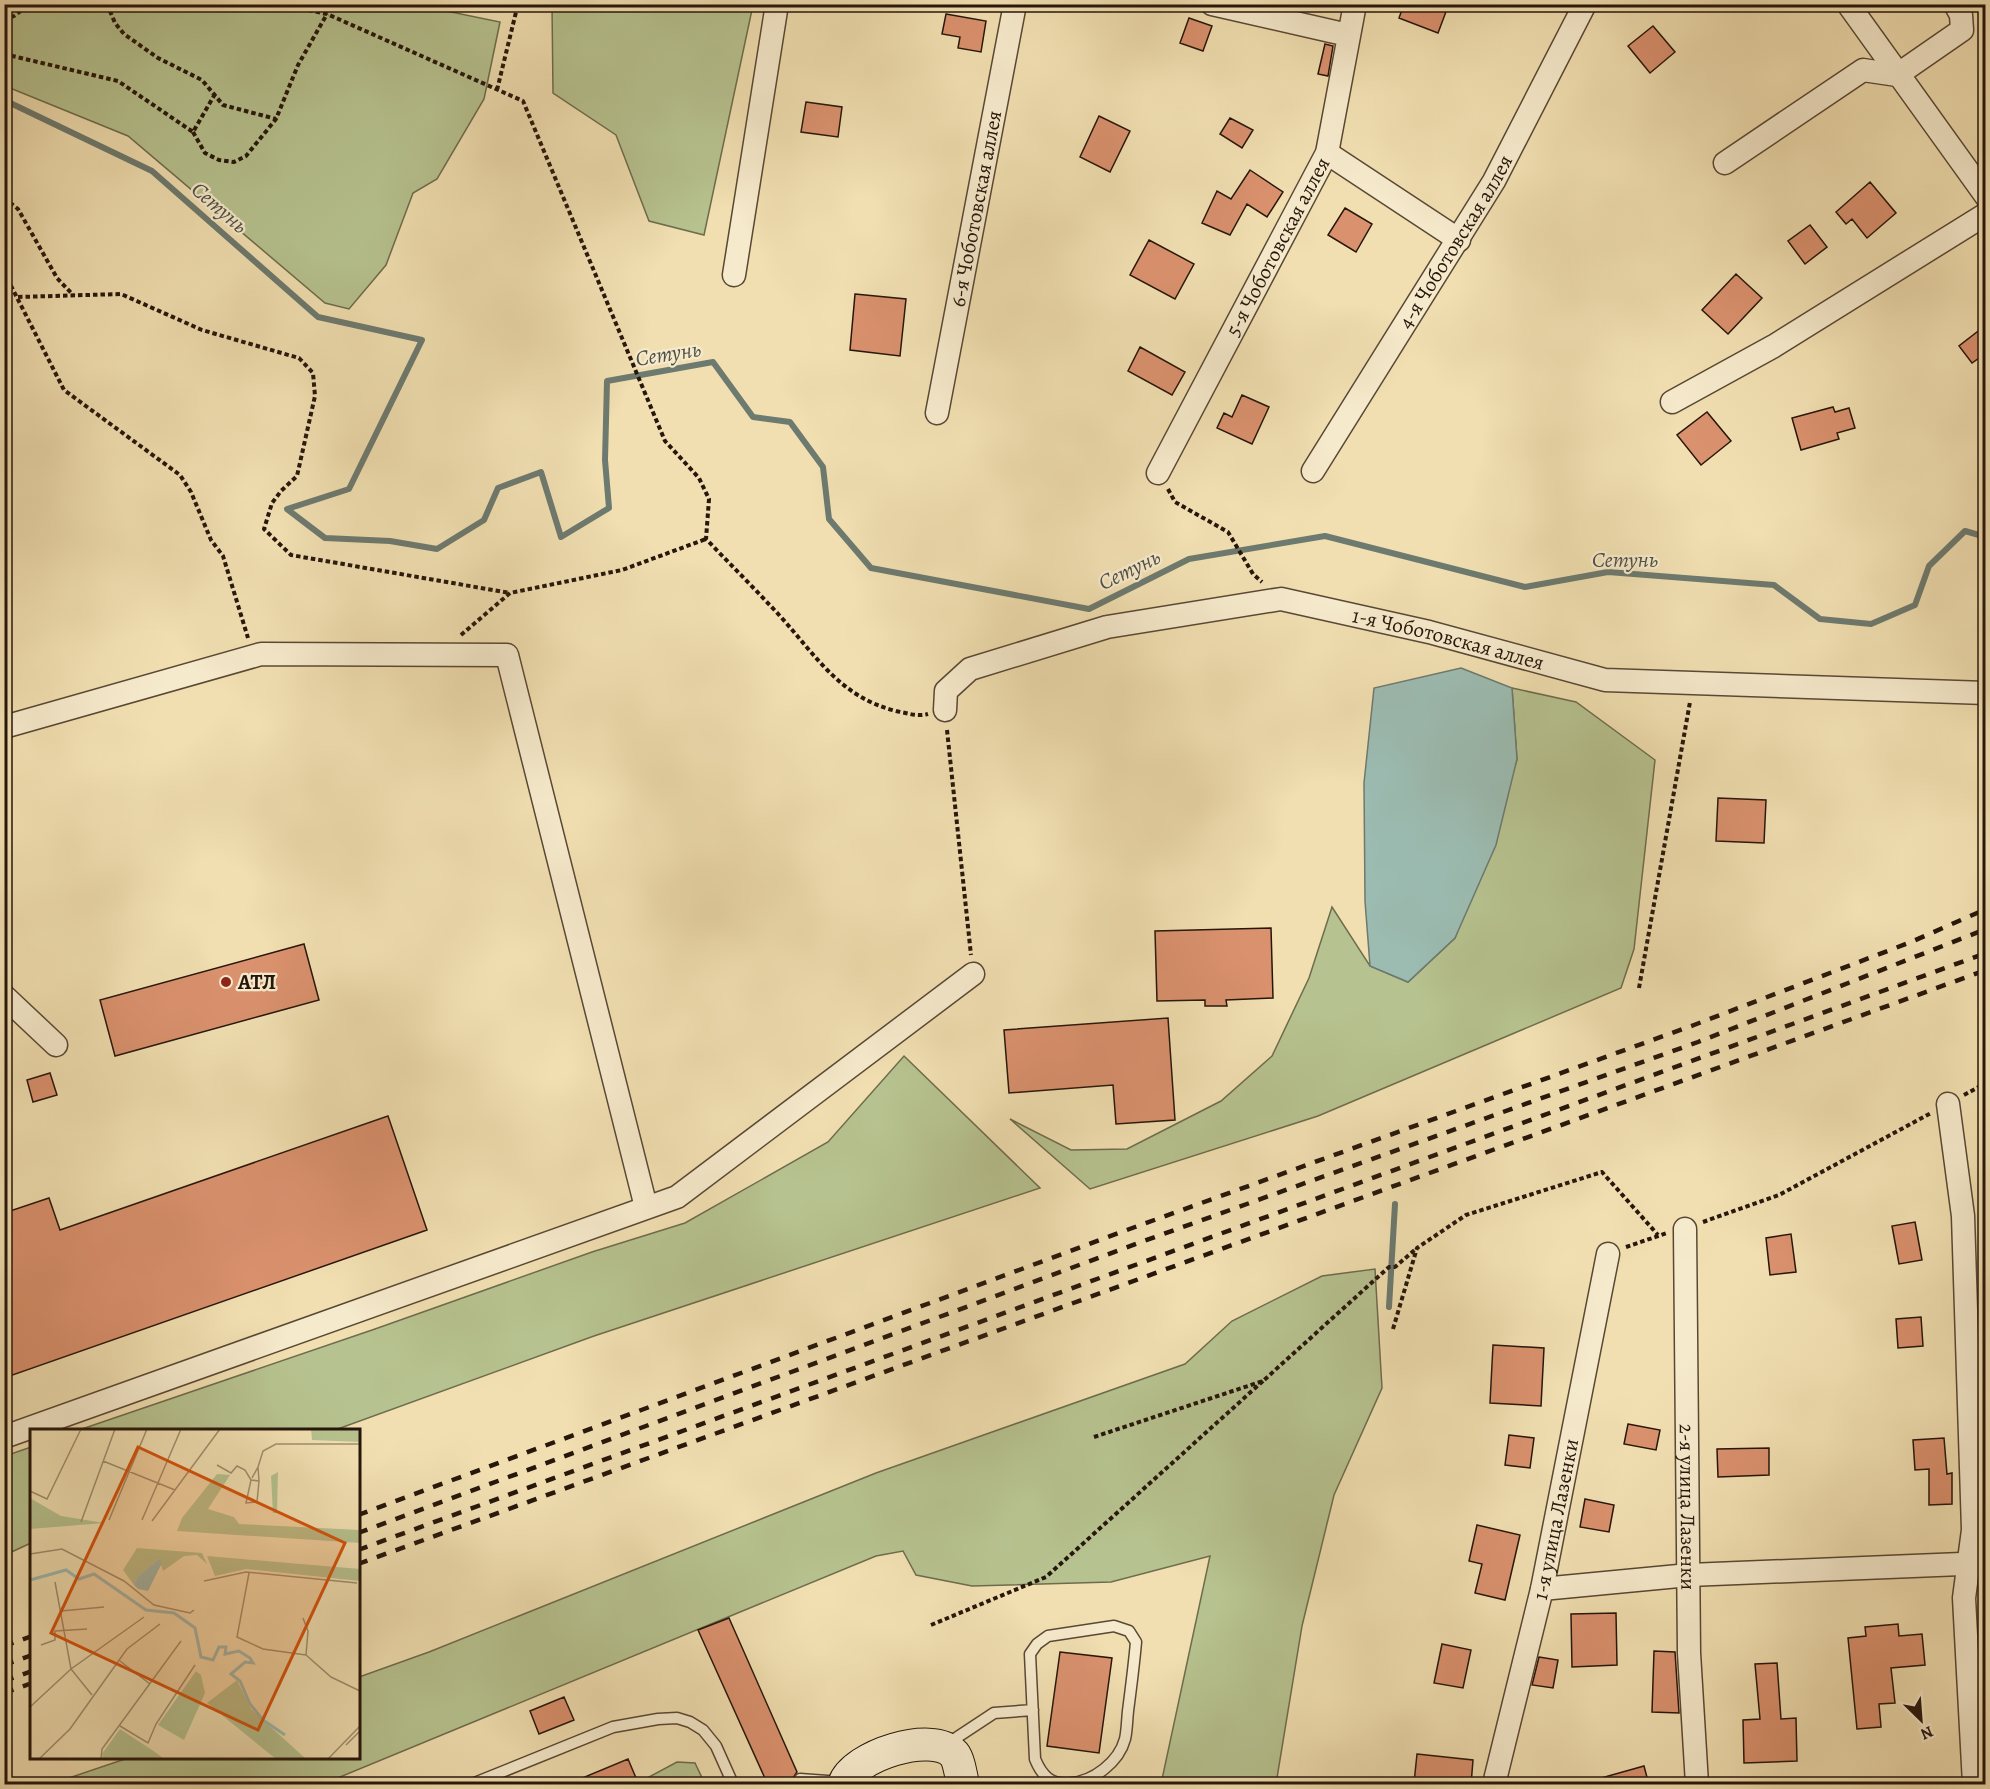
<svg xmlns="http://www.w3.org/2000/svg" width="1990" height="1789" font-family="Alegreya,serif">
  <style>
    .green { fill: #b6c28f; stroke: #6e6c4d; stroke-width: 1.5 }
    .water { fill: #9cbcb2; stroke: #6d7a6f; stroke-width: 1.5 }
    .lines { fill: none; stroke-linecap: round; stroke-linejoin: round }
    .stream { stroke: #6d7a6f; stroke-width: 6 }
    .building { fill: #da916e; stroke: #26160b; stroke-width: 1.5 }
    .lane-casing { stroke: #594834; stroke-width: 13 }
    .street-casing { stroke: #594834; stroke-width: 25 }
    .secondary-casing { stroke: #26160b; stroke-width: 34 }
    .path { stroke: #26160b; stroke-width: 4; stroke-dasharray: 4.5 3; stroke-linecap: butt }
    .lane { stroke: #f6eacc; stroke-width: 10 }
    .street { stroke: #f6eacc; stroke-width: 22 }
    .secondary { stroke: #f6eacc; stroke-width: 32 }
    .rail { stroke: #26160b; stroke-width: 4.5; stroke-dasharray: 10 10; stroke-linecap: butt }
    .poi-dot { fill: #8f2418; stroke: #f6eacc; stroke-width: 2 }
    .labels { text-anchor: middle; stroke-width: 4.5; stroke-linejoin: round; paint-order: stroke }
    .street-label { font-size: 21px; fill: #26160b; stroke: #f6eacc }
    .poi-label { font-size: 21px; font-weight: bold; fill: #26160b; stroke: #f6eacc; text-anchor: start }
    .water-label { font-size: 22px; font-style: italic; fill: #4f5045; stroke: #f6eacc }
    .inset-river { fill: none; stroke: #9cbcb2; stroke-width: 3 }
    .inset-road { fill: none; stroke: #a08f6f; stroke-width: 1.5 }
    .view { fill: #d5520c; fill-opacity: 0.15; stroke: #d5520c; stroke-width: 3 }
    .inset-edge { fill: none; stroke: #26160b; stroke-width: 3 }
  </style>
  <rect width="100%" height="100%" fill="#f1dfb1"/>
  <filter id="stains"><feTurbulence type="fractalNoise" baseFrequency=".00333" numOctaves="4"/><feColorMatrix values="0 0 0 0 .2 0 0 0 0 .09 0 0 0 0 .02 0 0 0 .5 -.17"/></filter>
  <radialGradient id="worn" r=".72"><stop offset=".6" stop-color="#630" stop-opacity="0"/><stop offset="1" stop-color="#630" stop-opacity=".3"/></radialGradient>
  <path class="green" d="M417,5L500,22L484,99L437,179L413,193L386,265L349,309L325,303L128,136L5,86V5Z
    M552,5H753L704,235L649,221L616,135L553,93Z
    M1512,688L1576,702L1655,760L1634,949L1621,988L1318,1116L1090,1189L1010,1119L1071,1150L1127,1149L1221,1101L1272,1056L1309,978L1332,907L1370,966L1408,982L1455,938L1517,760Z
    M904,1056L1040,1188L594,1336L335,1430H79L375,1329L592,1252L685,1223L828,1142Z
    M1375,1269L1382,1388L1334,1495L1302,1626L1276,1784H1161L1210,1556L1111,1582L972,1586L916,1575L903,1551L876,1556L323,1784H51L128,1758H358L359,1677L429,1652L876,1473L1185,1364L1232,1321L1322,1276Z
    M31,1447V1543L5,1555V1456Z
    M677,1762L695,1763L705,1784H650L647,1778Z"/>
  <path class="water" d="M1461,668L1512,688L1517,759L1496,845L1455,938L1408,982L1370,966L1365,901L1364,783L1374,688Z"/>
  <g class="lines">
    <path class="stream" d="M4,100L152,171L318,317L422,340L349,489L287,509L325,538L390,541L437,549L484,520L498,488L541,472L561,537L609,508L605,460L607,381L713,362L753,417L790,422L823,467L829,519L871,568L1089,609L1189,559L1325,536L1525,587L1608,572L1774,585L1820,619L1871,624L1915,605L1929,566L1965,531L1986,537
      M1389,1307L1395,1204"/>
  </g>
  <path class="building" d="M1404,4H1434L1447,9L1438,33L1399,18Z
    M946,14L986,21L981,52L958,48L960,37L942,34Z
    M1189,18L1212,26L1203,51L1180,43Z
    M1653,26L1675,52L1650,73L1628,46Z
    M1325,44L1333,46L1328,76L1318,74Z
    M806,102L842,107L838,137L801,132Z
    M1099,116L1130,131L1110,172L1080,157Z
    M1230,118L1253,130L1242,148L1220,134Z
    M1250,170L1283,192L1267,217L1247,204L1230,235L1202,223L1217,191L1231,199Z
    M1870,182L1896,213L1867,238L1852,219L1846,224L1836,212Z
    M1345,208L1372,224L1356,252L1328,235Z
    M1810,225L1827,247L1805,264L1788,241Z
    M1149,240L1194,264L1175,299L1130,275Z
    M1736,274L1762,298L1728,334L1702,310Z
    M855,294L906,299L900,356L850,350Z
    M1986,325V353L1972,363L1959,346Z
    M1140,347L1185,372L1172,395L1128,371Z
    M1242,395L1269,407L1252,444L1217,428L1224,413L1232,417Z
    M1833,407L1835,412L1849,408L1855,428L1837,433L1839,439L1801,450L1792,418Z
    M1707,412L1731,441L1701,465L1677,435Z
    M1718,798L1766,800L1764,843L1716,841Z
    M1271,928L1273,998L1226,1000L1227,1006H1205V1000L1157,1001L1155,931Z
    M304,944L319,1000L115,1056L100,1000Z
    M1168,1018L1175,1120L1116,1124L1113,1085L1009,1093L1004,1030Z
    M50,1073L57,1095L33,1102L27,1080Z
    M388,1116L427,1230L4,1378V1213L49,1198L60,1230Z
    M1915,1222L1922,1260L1899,1264L1892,1226Z
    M1791,1234L1796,1272L1770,1275L1766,1238Z
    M1921,1317L1923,1346L1898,1348L1896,1319Z
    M1493,1345L1544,1348L1541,1406L1490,1403Z
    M1628,1424L1660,1430L1656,1450L1624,1444Z
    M1509,1435L1534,1438L1530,1468L1505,1465Z
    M1944,1438L1947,1474L1952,1473V1504L1929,1505V1469L1915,1470L1913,1440Z
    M1769,1448V1475L1718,1477L1717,1449Z
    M1585,1499L1614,1505L1609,1532L1580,1527Z
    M1477,1525L1520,1535L1505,1600L1475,1593L1482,1564L1469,1561Z
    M1616,1613L1617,1665L1572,1667L1571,1614Z
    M729,1618L797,1772L793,1778L795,1785H768L698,1630Z
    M1898,1624L1899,1636L1922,1634L1925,1665L1891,1668L1895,1703L1879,1704L1881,1727L1857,1729L1848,1638L1866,1636L1865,1627Z
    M1442,1644L1471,1650L1463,1688L1434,1683Z
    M1654,1651L1675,1652L1679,1713L1652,1712Z
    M1060,1652L1112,1658L1099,1753L1047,1746Z
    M1539,1657L1558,1660L1553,1688L1532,1685Z
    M1777,1663L1781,1719L1796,1718L1797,1761L1744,1763L1743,1720L1760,1719L1755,1664Z
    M564,1697L574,1720L539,1734L530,1711Z
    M1417,1754L1473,1760L1471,1785L1414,1783Z
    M628,1759L639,1785H568V1784Z
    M1644,1766L1649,1785H1595L1594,1780Z"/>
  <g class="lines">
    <defs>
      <path id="lane" d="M1114,1626L1129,1631L1136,1642C1134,1665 1131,1688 1128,1711C1127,1720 1127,1731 1125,1739C1119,1762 1093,1782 1070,1783C1051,1785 1042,1776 1035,1759L1030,1654L1037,1644L1048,1636Z
        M947,1744L994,1713L1033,1710
        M800,1779L841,1782
        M472,1784L613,1727L658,1719L677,1718L690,1722L703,1730L716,1746L733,1784"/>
      <g id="street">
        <path d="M1212,4L1348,35"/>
        <path d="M1848,4L1986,196"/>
        <path d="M1327,153L1459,240"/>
        <path d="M1725,163L1863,70L1897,75L1962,30L1961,15L1955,4"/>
        <path d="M734,275L777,4"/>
        <path d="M1672,402L1774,346L1986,214"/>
        <path id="s1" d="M937,413L1015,4"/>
        <path id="s2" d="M1313,471L1494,181L1585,4"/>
        <path id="s3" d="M1158,473L1327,153L1355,4"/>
        <path id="s4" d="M945,710L946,691L970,669L1107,627L1281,599L1429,632L1605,680L1986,693"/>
        <path d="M4,727L261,654L507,655L646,1207"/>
        <path d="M4,996L56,1045"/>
        <path d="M1948,1104L1963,1216L1973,1530L1964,1598L1974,1784"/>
        <path id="s5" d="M1685,1229L1689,1653L1697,1784"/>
        <path d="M4,1437L677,1197L973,974"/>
        <path d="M1542,1589L1689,1575L1986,1563"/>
        <path id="s6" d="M1494,1784L1542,1589L1608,1254"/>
      </g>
      <path id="secondary" d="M844,1784C853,1756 932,1730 954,1754C959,1760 961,1776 963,1784"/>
    </defs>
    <use href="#lane" class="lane-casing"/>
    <use href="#street" class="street-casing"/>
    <use href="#secondary" class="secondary-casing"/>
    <path class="path" d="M107,4L115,23L124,34L158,58L202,80L223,105L276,119
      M279,4L327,14L523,101L665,441L699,478L709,499L706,539C731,565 756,590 780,616C817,657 840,697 896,711C907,713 917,717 928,714
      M4,20L14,16L30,4
      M4,54L118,81L193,132L215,94
      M497,90L518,4
      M193,132L205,153L219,160L234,162L246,156L276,119L298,65L327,14
      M4,198L18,209L57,278L74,296
      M4,272L64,390L180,475L191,492L211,540L223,556L248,638
      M18,297L121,294L202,330L299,358L313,373L315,396L297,476L281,491L272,503L264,529L291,555L510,593
      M1168,489L1175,502L1228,532L1253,574L1262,582
      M461,635L510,593L622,570L706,539
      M947,730L971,955
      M1639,988L1690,702
      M1964,1095L1986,1083
      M1703,1222L1779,1195L1931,1113
      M1626,1247L1667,1233
      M1393,1329L1417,1248L1466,1215L1602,1172L1658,1235
      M1094,1437L1263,1381L1389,1267H1395L1417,1248
      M931,1625L1046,1577L1263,1381"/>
    <use href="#lane" class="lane"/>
    <use href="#street" class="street"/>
    <use href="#secondary" class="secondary"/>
    <path class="rail" d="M358,1515L1135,1227L1694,1025L1911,942L1986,909
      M358,1533L1141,1242L1698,1042L1986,929
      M358,1550L1986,953
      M358,1564L1986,970
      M4,1646L32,1636
      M4,1665L32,1655
      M4,1681L32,1671
      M4,1693L32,1683"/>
  </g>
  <circle class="poi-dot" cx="226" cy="982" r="6"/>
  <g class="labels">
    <g class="street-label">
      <text dy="7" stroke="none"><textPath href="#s1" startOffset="208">6-я Чоботовская аллея</textPath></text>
      <text dy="7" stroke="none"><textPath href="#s2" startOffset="270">4-я Чоботовская аллея</textPath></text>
      <text dy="7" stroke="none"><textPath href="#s3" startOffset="256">5-я Чоботовская аллея</textPath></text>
      <text dy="7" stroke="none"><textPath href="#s4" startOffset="543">1-я Чоботовская аллея</textPath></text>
      <text dy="7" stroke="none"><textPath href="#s5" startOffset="278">2-я улица Лазенки</textPath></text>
      <text dy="7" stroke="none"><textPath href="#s6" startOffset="272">1-я улица Лазенки</textPath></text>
    </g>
    <g class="poi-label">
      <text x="238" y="989">АТЛ</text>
    </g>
    <g class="water-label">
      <text transform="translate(220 207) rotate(41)" y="8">Сетунь</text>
      <text transform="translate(668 353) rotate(-9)" y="8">Сетунь</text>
      <text x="1625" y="567">Сетунь</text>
      <text transform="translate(1129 569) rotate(-26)" y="8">Сетунь</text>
    </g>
  </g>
  <g transform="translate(30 1429)">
    <rect width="330" height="330" fill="#f1dfb1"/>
    <path d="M281,0H330V13L282,11ZM248,43L247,84H243L241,47ZM187,45L200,46L178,80L204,88L209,95L330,101V114L147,102L152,89ZM0,69L31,87L74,94L0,100ZM107,119L172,124L177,135L167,126L154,127L133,142L129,130L107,148L104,156L93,141ZM177,127L330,140V152L216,140L185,147ZM166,242L171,246L175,264L154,311L128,296ZM207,251L221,280L276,330H246L177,274ZM90,300L125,323L134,330H73L72,325Z" fill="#b6c28f"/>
    <path d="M129,130L132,134L118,162L108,160L104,156L107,148Z" fill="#9cbcb2"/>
    <path class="inset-river" d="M0,151L36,141L49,150L64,145L116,181L144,184L165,199L171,228L183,231L189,218H196L195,225L209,222L220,229L223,234L215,233L201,245L210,252L220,275L233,291L255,306"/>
    <path class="inset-road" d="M73,32L145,61M187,36L201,44L207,37L215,41L221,51M228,38L233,22L246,15H330M222,49L228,38L229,52L227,73L216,74L221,51L229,52M0,62L17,70L51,0M79,91L117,0M112,91L151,0M122,92L190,0M51,93L85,0M0,125L32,120L94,152L124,176L160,184L164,181M219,144L207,208L233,220L276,226M174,152L216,143L327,154M25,153L41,240L62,266M31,182L74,178M273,189L278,202L276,226M11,216L25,211V202L57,200M276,226L301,248L330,262M90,232L120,255M0,278L41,240L114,188M90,297L118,314L126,295L165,236M316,316L330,302M9,330L40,300L97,220L130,195M71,330L72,320L151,212M298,330L330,297"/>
    <path class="view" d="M108,18L315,114L228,301L21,204Z"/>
    <rect width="330" height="330" class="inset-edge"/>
  </g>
  <rect width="1990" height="1789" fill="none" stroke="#f1dfb1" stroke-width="24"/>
  <rect x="6" y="6" width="1978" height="1777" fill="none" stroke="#26160b" stroke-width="3"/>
  <rect x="12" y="12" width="1966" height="1765" fill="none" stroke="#26160b" stroke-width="1.5"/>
  <g transform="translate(1921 1720) rotate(155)" stroke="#f6eacc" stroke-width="4.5" paint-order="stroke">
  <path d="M0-4.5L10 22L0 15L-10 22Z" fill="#26160b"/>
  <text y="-9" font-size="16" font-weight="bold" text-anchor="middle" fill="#26160b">N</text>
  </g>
  <rect width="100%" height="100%" filter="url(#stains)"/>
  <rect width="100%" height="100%" fill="url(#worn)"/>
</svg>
